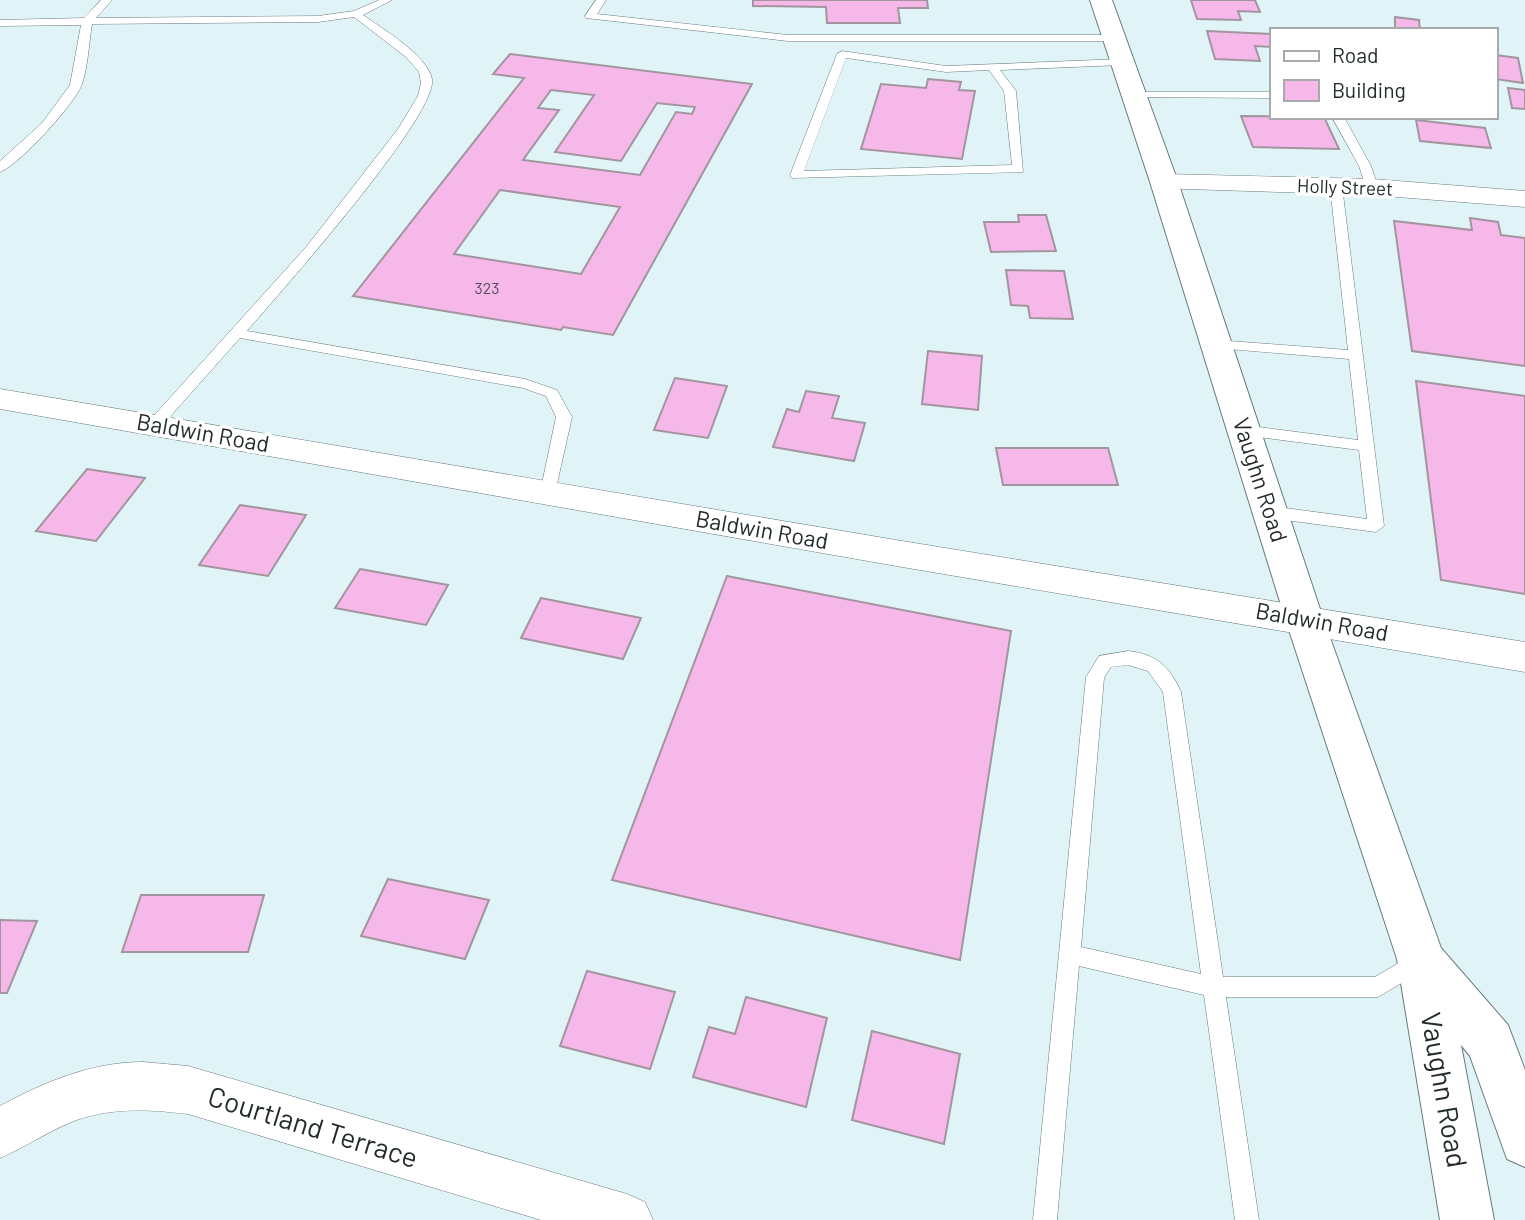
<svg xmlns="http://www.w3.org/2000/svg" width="1525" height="1220" font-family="Barlow,sans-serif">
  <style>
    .building { fill: #f6b8e9; stroke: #a2959f; stroke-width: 2; fill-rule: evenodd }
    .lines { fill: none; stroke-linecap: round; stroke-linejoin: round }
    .lane-casing { stroke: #687a7d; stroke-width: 1 }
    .street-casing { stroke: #687a7d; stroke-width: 1 }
    .secondary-casing { stroke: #687a7d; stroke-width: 2 }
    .lane { fill: #fff; fill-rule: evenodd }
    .street { fill: #fff; fill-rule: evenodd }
    .secondary { fill: #fff; fill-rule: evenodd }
    .labels { text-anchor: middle; stroke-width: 7; stroke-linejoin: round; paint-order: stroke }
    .far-number-label { font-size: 16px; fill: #584e5b }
    .far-street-label { font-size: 19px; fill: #232b2c; stroke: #fff }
    .street-label { font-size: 23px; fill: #232b2c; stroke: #fff }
    .near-street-label { font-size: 28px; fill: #232b2c; stroke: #fff }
  </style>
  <rect width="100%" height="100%" fill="#e0f4f7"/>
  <path class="building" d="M753,0H927L928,8H898L900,23H827L826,7L753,6Z
    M1191,0H1255L1260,12L1238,11L1241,20L1197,19Z
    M1395,17L1419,20L1420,30L1395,28Z
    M1207,31L1271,34V47L1255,46L1260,61L1215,59Z
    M510,54L752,84L613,335L563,327L561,330L353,296L524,78L493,74ZM551,90L594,95L555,152L621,161L657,103L695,107L692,114L676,112L640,175L523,160L559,110L538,108ZM500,190L620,207L581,274L454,254Z
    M1495,55L1518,58L1523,83L1495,79Z
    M928,79L961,82L959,90L975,91L962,159L861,149L881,84L926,88Z
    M1508,88L1525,90V109L1512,108Z
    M1241,116L1324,117L1339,149L1253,147Z
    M1416,120L1485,128L1491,148L1420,141Z
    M1018,215H1046L1056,251L991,252L984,222H1019Z
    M1470,218L1498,222L1501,235L1525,238V366L1412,351L1394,221L1472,230Z
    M1006,270L1064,271L1073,319L1030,318L1028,306L1011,305Z
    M928,351L982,356L978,410L922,404Z
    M675,378L727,386L708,438L654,430Z
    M1416,381L1525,396V594L1441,580Z
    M806,391L839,396L832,418L865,423L854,461L773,447L787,409L799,412Z
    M996,448H1108L1118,485H1003Z
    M87,469L145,478L96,541L36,531Z
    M240,505L306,515L268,576L199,565Z
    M360,569L448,585L426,625L335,608Z
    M727,576L1011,631L960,960L612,880Z
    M541,598L641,618L623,659L521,638Z
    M388,879L489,900L465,959L361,936Z
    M141,895H264L248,952H122Z
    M0,920L37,921L7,993H0Z
    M587,971L675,992L650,1069L560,1046Z
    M746,997L827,1018L806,1107L693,1077L709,1027L735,1034Z
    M872,1031L960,1054L944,1144L852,1120Z"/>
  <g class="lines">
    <defs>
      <path id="lane" d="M101,0H112L96,18L318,16L354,11L379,0H392L363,15C383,29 427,55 432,79C438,116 277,296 247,331L525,379L557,390L572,417L554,497H542L540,493L556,417L546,396L523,388L240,338L159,429H149L146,425L149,421L307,246L398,129L418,96L421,83L419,72L406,57L354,17L318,22L92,24C89,43 88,66 82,84C75,104 19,165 0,172V161L42,123L70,85L81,25L0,26V20L84,18Z
        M596,0H606L597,14L788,35H1115L1120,38L1115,41H788L586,18L585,16Z
        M842,51L946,66L1122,59L1128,62L1122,65L1000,70L1016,91L1023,172L792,178L790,175L837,54ZM846,58L946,72L989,70L1004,91L1012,165L804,171Z
        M1134,92H1271V98L1130,97V93Z
        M1332,117H1344L1371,166L1378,187L1376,190H1368L1366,187L1359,166Z
        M1336,182L1342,186L1384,526L1376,532L1270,518L1262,512L1270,506L1367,519L1359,450L1243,435L1235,430L1243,425L1358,440L1349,359L1216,348L1209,344L1216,340L1348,350L1330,186Z
        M1128,651C1157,654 1170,667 1181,692L1223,977H1375L1419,951L1427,954L1430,961L1427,968L1378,997H1226L1259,1220H1235L1204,995L1079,966L1057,1220H1033L1086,677L1099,656ZM1128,665L1148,671L1163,692L1201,974L1081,947L1104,678L1111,667Z"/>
      <path id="street" d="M1164,174L1372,179L1525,191V207L1372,195L1155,188L1151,182L1155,176Z
        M0,389L902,541L1525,642V672L902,567L0,409Z
        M143,1062L188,1066L627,1194L645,1202L653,1220H541L188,1114C147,1109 108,1107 69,1123C45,1133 24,1148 0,1158V1106C44,1082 92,1062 143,1062Z"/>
      <path id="secondary" d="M1090,0H1112L1178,182L1323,618L1441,948L1508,1025L1525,1070V1167L1507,1159L1470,1056L1461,1045L1494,1220H1440L1397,959L1285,618L1150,182Z"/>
    </defs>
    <use href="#lane" class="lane-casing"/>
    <use href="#street" class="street-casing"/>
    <use href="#secondary" class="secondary-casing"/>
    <use href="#lane" class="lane"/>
    <use href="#street" class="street"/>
    <use href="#secondary" class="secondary"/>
  </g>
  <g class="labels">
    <g class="far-number-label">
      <text x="487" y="294">323</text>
    </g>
    <g class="far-street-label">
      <text transform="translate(1345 187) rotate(2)" y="7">Holly Street</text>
    </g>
    <g class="street-label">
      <text transform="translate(203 433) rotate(10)" y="8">Baldwin Road</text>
      <text transform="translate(1260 480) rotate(72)" y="8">Vaughn Road</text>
      <text transform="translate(762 530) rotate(10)" y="8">Baldwin Road</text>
      <text transform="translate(1322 622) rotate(10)" y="8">Baldwin Road</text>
    </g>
    <g class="near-street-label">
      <text transform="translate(1444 1090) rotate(80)" y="10">Vaughn Road</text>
      <text transform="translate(313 1127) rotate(17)" y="10">Courtland Terrace</text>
    </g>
  </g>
  <rect x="1270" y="28" width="228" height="91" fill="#ffffff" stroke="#a7aaab" stroke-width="2"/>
  <rect x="1284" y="51" width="35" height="10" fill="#ffffff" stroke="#a7aaab" stroke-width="2"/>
  <text x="1332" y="63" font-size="21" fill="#232b2c">Road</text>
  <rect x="1284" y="80" width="35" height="21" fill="#f6b8e9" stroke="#a7aaab" stroke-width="2"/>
  <text x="1332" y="98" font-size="21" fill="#232b2c">Building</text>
</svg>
